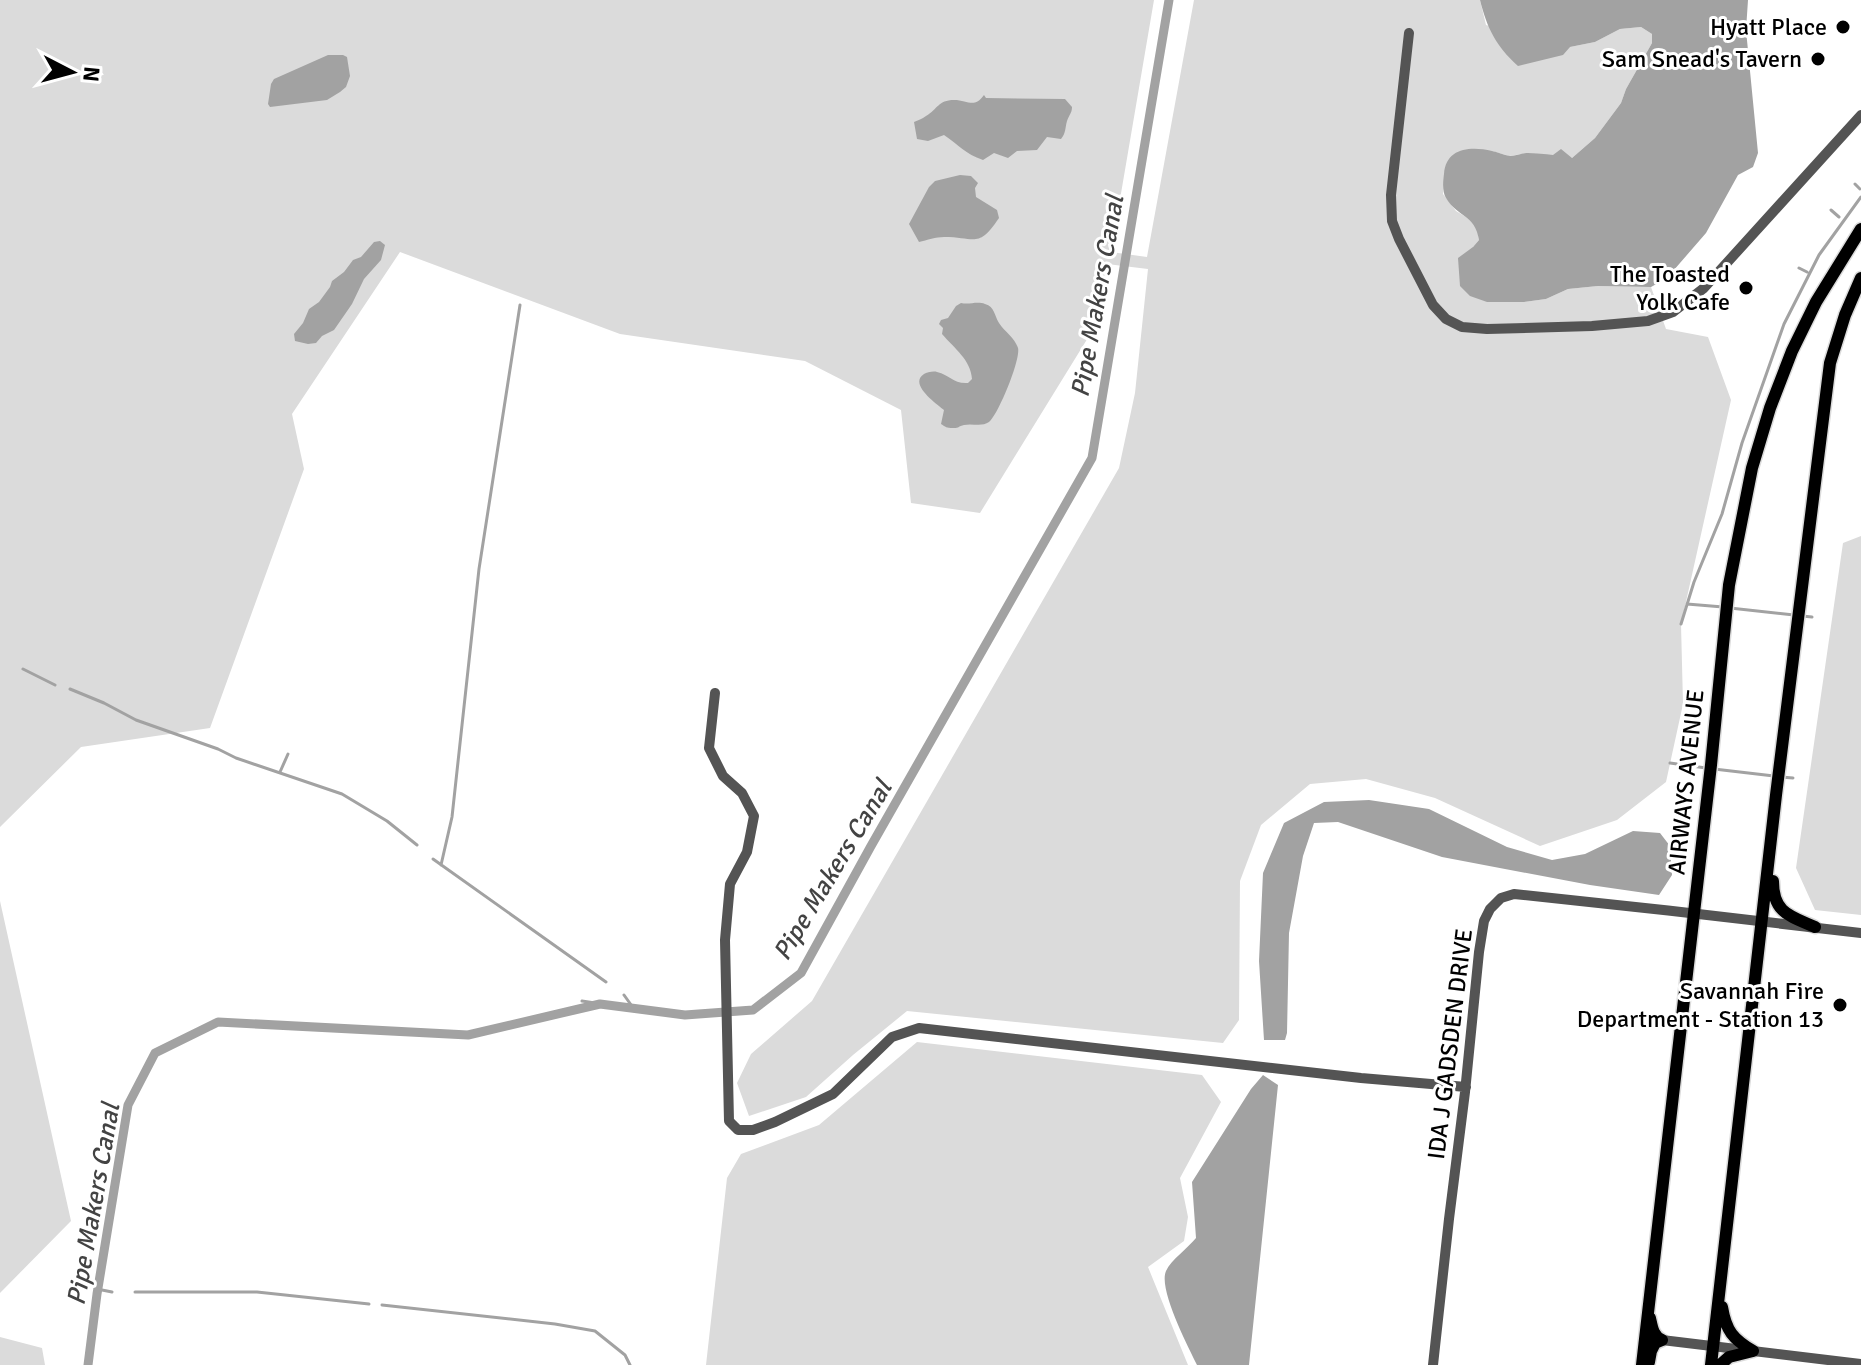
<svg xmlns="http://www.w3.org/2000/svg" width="1861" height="1365" font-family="Signika,sans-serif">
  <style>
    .green { fill: #dbdbdb }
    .water { fill: #a2a2a2 }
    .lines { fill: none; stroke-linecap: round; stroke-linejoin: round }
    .stream { stroke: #a2a2a2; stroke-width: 3 }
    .canal { stroke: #a2a2a2; stroke-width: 9 }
    .major-casing { stroke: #dbdbdb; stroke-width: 15 }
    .minor { stroke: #545454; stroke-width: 10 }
    .major { stroke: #000; stroke-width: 12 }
    .poi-dot { fill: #000; stroke: #fff; stroke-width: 3 }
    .labels { text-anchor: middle; stroke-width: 6; stroke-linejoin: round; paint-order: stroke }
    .poi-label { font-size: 24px; fill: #000; stroke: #fff; text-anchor: end }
    .street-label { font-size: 24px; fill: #000; stroke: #fff }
    .water-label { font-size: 26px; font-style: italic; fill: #434343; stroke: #fff }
  </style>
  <rect width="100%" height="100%" fill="#fff"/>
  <path class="green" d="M0,0H1154L1111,252L1147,257L1194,0H1480L1486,25L1570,47L1595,42L1620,29L1641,27L1652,34V43L1626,89L1621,103L1595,138L1572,158L1529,153L1509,156L1492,151L1444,175L1443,194L1456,211L1471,220L1477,228L1479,240L1473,247L1487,302H1524L1546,299L1568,289L1598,286L1651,287L1666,329L1708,337L1731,400L1681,624L1683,704L1666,782L1617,820L1540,846L1435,798L1366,779L1310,784L1261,825L1240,881L1239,1020L1223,1043L907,1011L853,1055L806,1097L749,1116L737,1083L751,1054L812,1001L1119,468L1135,393L1148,269L1107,264L1094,328L980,513L911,503L901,410L805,361L620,334L400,252L292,414L304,469L210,728L81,747L0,827Z
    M1861,536V915L1815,910L1796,868L1843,543Z
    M0,901L71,1221L0,1293Z
    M917,1042L1202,1075L1221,1102L1180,1178L1188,1217L1184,1241L1148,1267L1188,1365H706L727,1178L741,1154L819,1125Z
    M0,1337L42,1348L45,1365H0Z"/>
  <path class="water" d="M1480,0H1748L1746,30L1758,153L1753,167L1738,175L1706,233L1667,278L1651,287L1598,286L1568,289L1546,299L1524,302H1487L1470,296L1460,286L1458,258L1473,247L1479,240C1475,214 1458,218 1446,198C1442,192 1443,181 1444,174C1446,148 1470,146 1492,151C1497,152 1504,155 1510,156C1516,156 1522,153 1528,153C1536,153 1545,154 1553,155L1561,149L1572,158L1595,138L1621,103L1626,89L1652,43V34L1641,27L1620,29L1595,42L1570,47L1563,55L1518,66C1496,46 1487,28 1480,0Z
    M328,55H343L347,57L350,76L346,87L340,92L327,100L270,107L268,104L271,84L274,79Z
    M984,95L986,98L1065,99L1072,107C1072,113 1069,115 1067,121C1065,128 1066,133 1061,139L1047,137L1037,150L1017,151L1008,158L994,153L983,160C965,154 959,145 944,135L928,141L917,139L914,122C918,120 922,119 926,116C938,109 938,100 954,100C968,100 974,109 984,95Z
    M960,175L971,176L978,183L975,188L976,197L997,210L999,218C978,249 976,237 944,237C936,237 927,240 919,242L909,224L929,187L935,181Z
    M380,241L385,245L381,260L364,279L352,304L334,330L322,336L316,343L308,344L295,341L294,334L303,323L309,309L319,302L330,287L332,281L344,272L353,260L361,257L374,242Z
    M961,303C969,305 977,301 985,304C995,307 994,315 999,323C1004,331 1015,338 1018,348C1021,359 998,415 989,422C982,427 972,423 964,425C956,427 961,428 953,428C946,428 946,427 941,424L944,410C937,404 908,384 924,374C927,372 934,371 937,372C950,375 953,384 968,383L972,379C971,360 954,348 942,334L943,328L939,324L941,320L948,318L956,306Z
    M1369,800L1429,809L1507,847L1552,860L1585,854L1633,831L1660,833L1670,846L1672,875L1659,895L1590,885L1442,857L1338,822L1314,823L1303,856L1289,933L1287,1033L1285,1040H1264L1259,961L1263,873L1284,823L1324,802Z
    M1263,1075L1278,1085L1249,1365H1197C1188,1346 1158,1289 1166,1271C1171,1260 1188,1248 1196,1238L1192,1182L1251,1089Z"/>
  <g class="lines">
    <path class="stream" d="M1855,184L1860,189
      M1831,210L1839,217
      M1799,268L1807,272
      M1687,604L1723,607
      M1730,608L1794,615
      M1802,616L1812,617
      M1681,624L1694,582L1722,514L1742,443L1784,324L1819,255L1861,197
      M23,669L55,685
      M70,689L104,703L136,720L218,749L236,758L342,794L387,821L417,845
      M1670,763L1706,768
      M1714,769L1774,776
      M280,772L288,754
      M1781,777L1793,778
      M433,859L606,982
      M441,865L452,817L479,569L520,305
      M582,1001L634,1009L624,995
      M97,1289L112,1292
      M135,1292H257L369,1304
      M382,1305L555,1324L595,1331L625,1355L630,1365"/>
    <path class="canal" d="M88,1365L97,1294L128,1105L155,1053L218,1022L468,1035L600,1004L685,1015L753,1010L801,973L871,846L1092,458L1169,0"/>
    <defs>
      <path id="major" d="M1773,881C1773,913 1790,916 1815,927
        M1722,1307C1726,1331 1733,1339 1753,1351
        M1649,1362L1651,1351L1655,1343L1662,1340C1653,1336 1652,1327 1650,1318
        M1642,1365L1711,765L1729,585L1752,468L1770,408L1792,351L1816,302L1861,229
        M1711,1365L1776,795L1830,363L1845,315L1861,278
        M1720,1365L1729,1357L1753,1351"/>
    </defs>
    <use href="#major" class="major-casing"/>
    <path class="minor" d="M1409,33L1391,195L1392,221L1399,239L1433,305L1446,319L1462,327L1487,329L1592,326L1648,321L1673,312L1704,288L1861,115
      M715,693L709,748L723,776L742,793L754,816L747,852L730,884L725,940L729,1121L738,1130H753L775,1122L833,1094L892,1037L919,1028L1361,1078L1466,1087
      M1662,1340L1861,1364
      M1433,1365L1449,1219L1465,1092L1479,952L1484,921L1490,909L1501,898L1514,894C1630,906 1745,919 1861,933"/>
    <use href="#major" class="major"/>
  </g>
  <g class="poi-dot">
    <circle cx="1843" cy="27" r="8"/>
    <circle cx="1818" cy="59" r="8"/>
    <circle cx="1746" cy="288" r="8"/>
    <circle cx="1840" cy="1005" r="8"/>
  </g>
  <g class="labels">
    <g class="poi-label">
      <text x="1827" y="35">Hyatt Place</text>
      <text x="1802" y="67">Sam Snead's Tavern</text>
      <text x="1730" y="282">The Toasted<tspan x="1730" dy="28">Yolk Cafe</tspan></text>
      <text x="1824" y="999">Savannah Fire<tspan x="1824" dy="28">Department - Station 13</tspan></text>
    </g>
    <g class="street-label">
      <text transform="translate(1686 782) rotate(-84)" y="8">AIRWAYS AVENUE</text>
      <text transform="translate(1450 1044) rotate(-83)" y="8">IDA J GADSDEN DRIVE</text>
    </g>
    <g class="water-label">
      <text transform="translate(1097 296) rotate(-80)" y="9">Pipe Makers Canal</text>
      <text transform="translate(832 870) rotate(-59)" y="9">Pipe Makers Canal</text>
      <text transform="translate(93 1204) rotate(-80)" y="9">Pipe Makers Canal</text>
    </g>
  </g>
  <g transform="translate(72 72) rotate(96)" stroke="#ffffff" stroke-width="6" paint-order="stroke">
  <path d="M0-6L14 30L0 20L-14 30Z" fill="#000000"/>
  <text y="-12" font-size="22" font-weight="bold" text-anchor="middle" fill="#000000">N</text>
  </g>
</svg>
